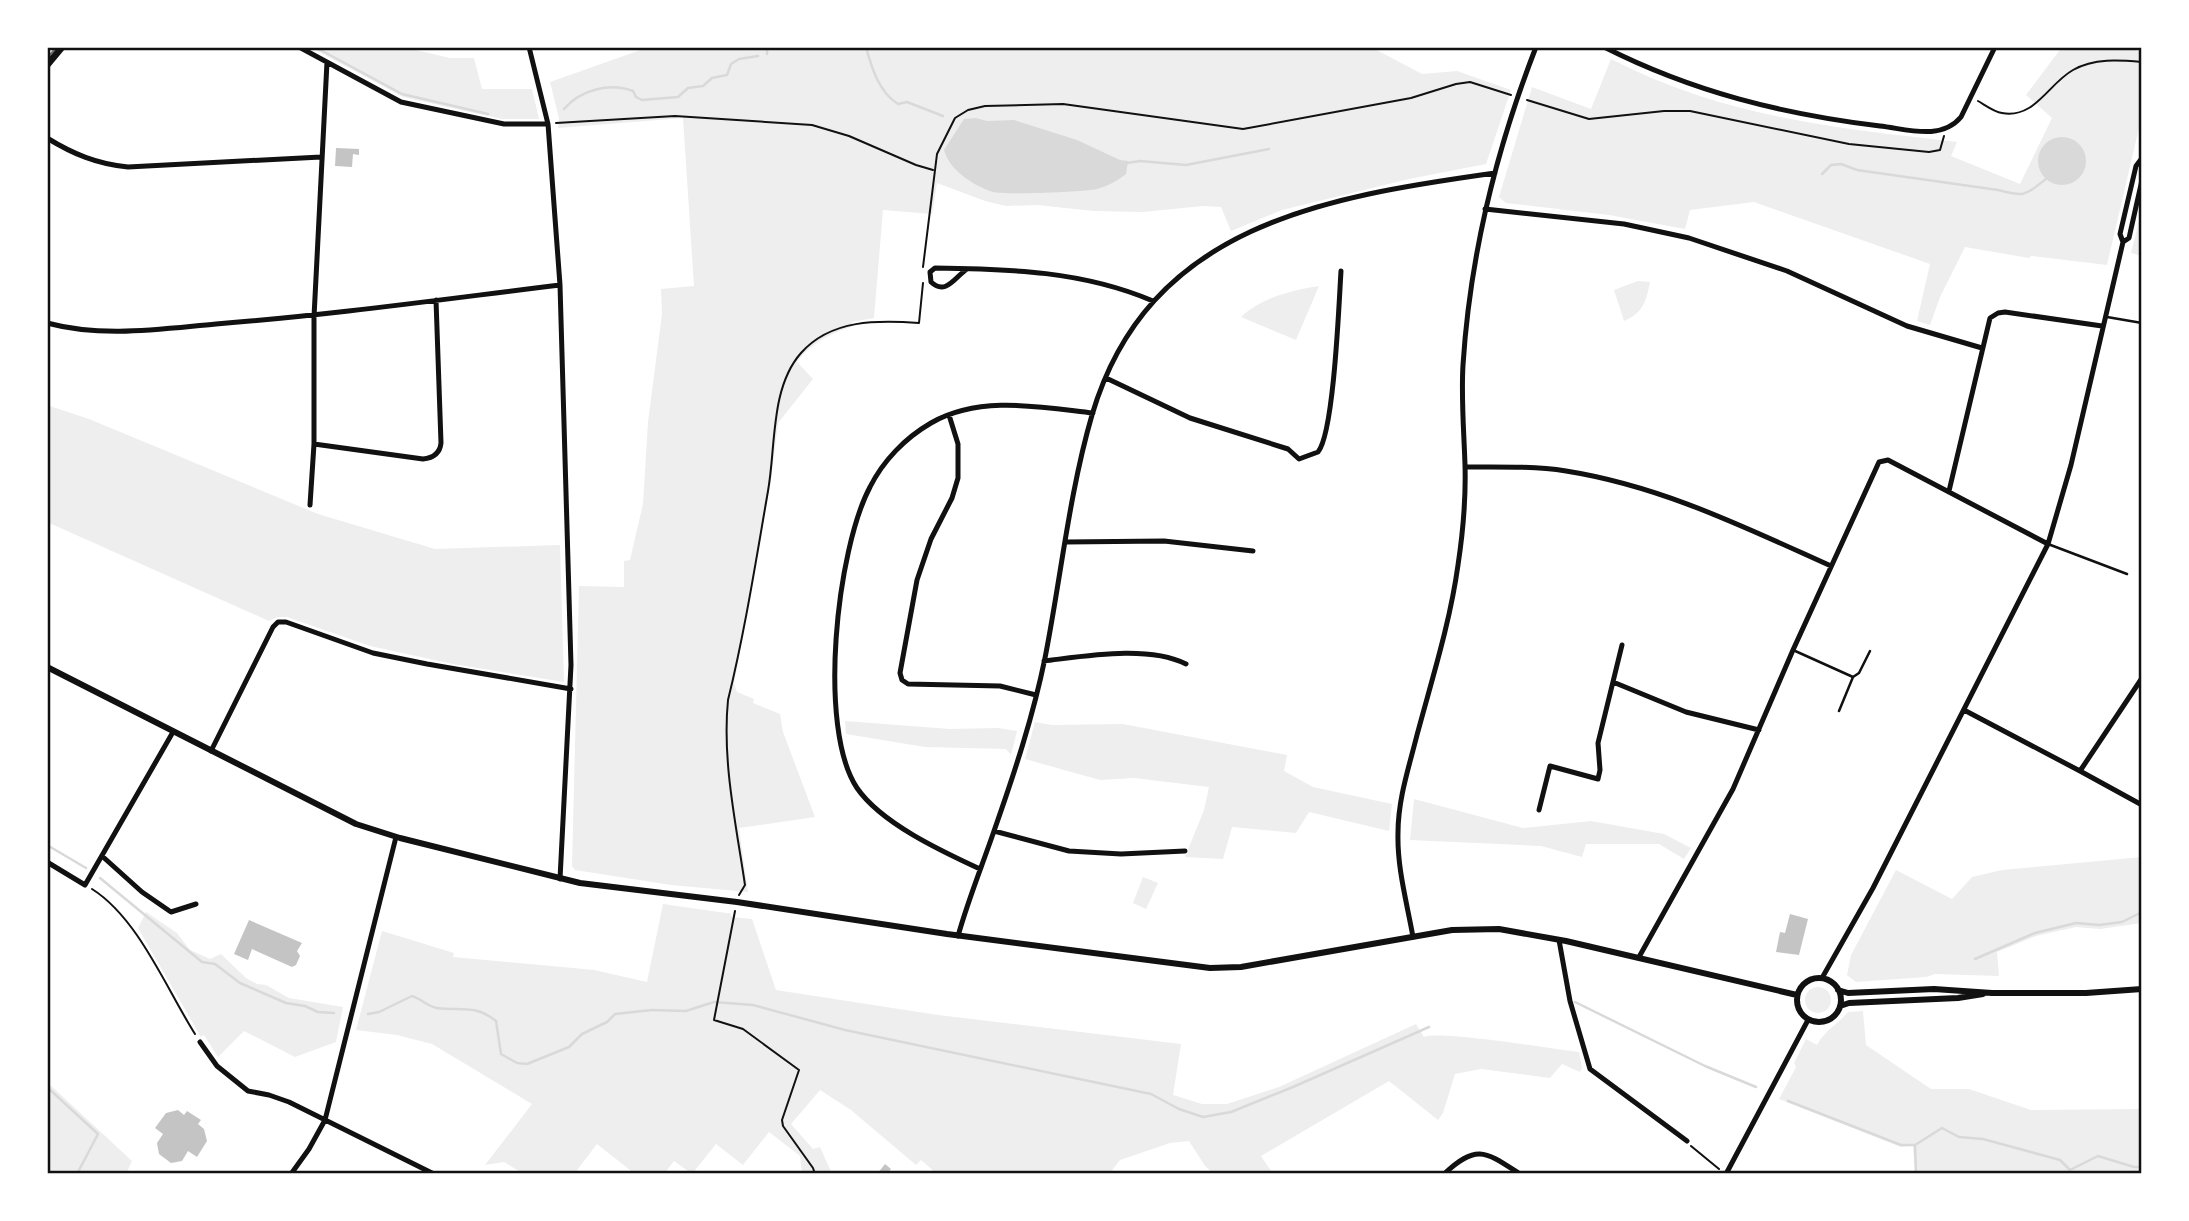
<svg xmlns="http://www.w3.org/2000/svg" width="2189" height="1221" font-family="'DejaVu Sans',sans-serif">
  <style>
    .green { fill: #eee }
    .water { fill: #d9d9d9 }
    .lines { fill: none; stroke-linecap: round; stroke-linejoin: round }
    .stream { stroke: #d9d9d9; stroke-width: 2.5 }
    .building { fill: #c4c4c4 }
    .path { stroke: #111; stroke-width: 2 }
    .service { stroke: #111; stroke-width: 2.5 }
    .minor { stroke: #111; stroke-width: 5 }
    .tertiary { stroke: #111; stroke-width: 6 }
    .secondary { stroke: #111; stroke-width: 7 }
    .tram { stroke: #707070; stroke-width: 2 }
    .neatline { fill: none; stroke: #111; stroke-width: 2.5 }
  </style>
  <rect width="100%" height="100%" fill="#fff"/>
  <path class="green" d="M310,47H403L450,58H474L482,89H532L539,119H502L403,97Z
    M649,47H1371L1422,74L1457,71L1511,90L1486,164L1409,179L1282,210L1231,231L1221,207L1203,206L1143,212L1094,211L1037,205L1006,206L985,201L937,183L932,214L883,210L874,318L852,322L853,326C830,334 812,342 797,362L813,379L778,423L771,480L734,684L737,692L754,699L753,703L780,714L783,732L815,817L739,828L748,892L671,885L575,870L572,866L579,586L624,587V561L630,560L643,504L648,422L662,314L661,289L694,286L683,118L558,128L559,118L550,82Z
    M2062,47H2129L2142,53V115L2107,265L2031,256L2029,258L1965,247L1940,297L1930,325L1917,321L1930,264L1754,202L1690,210L1685,229L1609,215L1506,203L1499,197L1532,87L1591,109L1611,59C1724,117 1833,128 1957,142L1951,156L2020,184L2052,118L2026,95Z
    M2139,221H2142V256L2131,253Z
    M1638,281L1650,282C1646,302 1643,313 1624,321L1614,290Z
    M1319,286L1296,340L1241,317C1260,298 1293,290 1319,286Z
    M47,405L89,419L318,514L435,549L560,545L564,682L453,664L370,646L287,617H277L269,621L47,522Z
    M845,721L950,729L998,728L1017,731L1011,755L1006,749L925,747L846,734Z
    M1035,722L1052,725L1123,724L1287,755L1284,771L1313,787L1392,804L1389,831L1309,812L1296,833L1232,827L1223,859L1185,857L1204,810L1209,787L1134,778L1100,780L1025,759Z
    M1414,799L1523,828L1591,821L1664,834L1691,848L1684,859L1659,844H1586L1582,857L1541,846L1410,840Z
    M2142,857V923L2100,929L2076,927L2036,936L1997,952L1999,976L1935,974L1926,977L1856,982L1847,975L1851,955L1896,870L1952,899L1972,877L2002,870Z
    M1143,877L1158,883L1146,909L1133,903Z
    M663,904L726,913H730L732,917L752,919L776,990L938,1015L1181,1044L1173,1095L1202,1104H1227L1279,1087L1416,1024L1424,1037C1440,1030 1553,1049 1579,1052L1582,1068L1580,1072L1562,1064L1550,1078L1481,1069L1455,1074L1443,1113L1438,1120L1389,1081L1261,1156L1273,1174H1214L1205,1166L1189,1141L1170,1143L1120,1160L1109,1174H937L921,1160L916,1165L851,1110L820,1090L791,1124L813,1149L820,1147L832,1174H802L800,1156L769,1132L743,1165L716,1144L692,1174L674,1161L664,1174H635L597,1144L574,1174H524L504,1162L485,1165L532,1104L432,1044L397,1035L356,1030L382,931L454,953L453,957L594,970L647,982Z
    M146,912L177,933L190,950L210,959L221,954L246,978L257,984L266,985L289,998L343,1007L336,1042L295,1057L244,1031L218,1057L204,1035L201,1037L138,928Z
    M1805 1000a13 13 0 1 1 26 0a13 13 0 1 1-26 0Z
    M1863,1011L1866,1045L1931,1089H1969L2031,1110L2142,1109V1174H1915L1913,1146L1901,1147L1779,1099L1796,1067L1794,1063L1806,1039L1817,1045C1825,1030 1837,1025 1848,1012Z
    M47,1082L132,1161L126,1174H47Z"/>
  <path class="water" d="M976,118L987,121L1014,120L1077,140L1120,160L1128,161L1126,174C1117,181 1108,186 1097,189C1085,192 1002,195 993,192C974,186 949,170 944,150L964,119Z
    M2038 161a24 24 0 1 1 48 0a24 24 0 1 1-48 0Z"/>
  <g class="lines">
    <path class="stream" d="M315,47L402,94L488,114
      M866,47C872,69 879,92 898,104L907,102L943,116
      M767,54V47
      M564,109C580,90 610,82 633,91L636,97L642,100L678,97L688,88L703,86L712,78L727,75L731,64L739,59L758,56
      M1127,163L1140,161L1186,165L1269,149
      M1822,174L1831,165L1841,164L1857,170L1998,190C2025,197 2024,196 2046,179
      M47,845L86,868
      M100,878L202,962L215,964L240,983L286,1003L305,1006L318,1012L334,1013
      M1975,959L2035,933L2076,923L2099,925L2122,922L2142,912
      M1575,1002L1705,1066L1756,1087
      M368,1014L379,1012L412,996C420,998 428,1007 437,1008C461,1011 475,1004 496,1021L501,1054L517,1063L527,1064L569,1047L582,1034L607,1022L615,1014L652,1010L686,1011L714,1002L753,1005L845,1030L1151,1094L1179,1109L1203,1117L1231,1112L1293,1087L1429,1027
      M47,1087L98,1134L77,1174
      M1788,1101L1901,1145H1915L1916,1174
      M1915,1145L1942,1128L1959,1137L1983,1139L2060,1160L2070,1170L2098,1156L2134,1167H2142"/>
  </g>
  <path class="building" d="M336,148L359,149V155L353,154L352,167L335,166Z
    M1790,914L1808,919L1799,955L1776,952L1780,932L1785,933Z
    M249,920L302,943L297,951L300,956L296,965L292,967L252,949L248,960L234,954Z
    M178,1110L184,1115L187,1111L201,1120L198,1124L204,1129L207,1141L197,1157L188,1151L182,1161L171,1163L159,1154L157,1143L163,1134L155,1128L166,1113Z
    M885,1164L891,1169L887,1174H877Z"/>
  <g class="lines">
    <path class="path" d="M1527,100L1589,119L1664,111H1690L1849,144L1929,152L1940,150L1944,136
      M1978,101C1985,105 1994,112 2002,113C2035,119 2048,84 2073,70C2094,58 2119,60 2142,62
      M556,123L675,116L812,125L849,136L916,165L933,170
      M923,267L937,154L955,118L968,110L985,106L1063,104L1243,129L1411,98L1456,84L1470,82L1511,95
      M92,889C138,918 166,988 195,1034
      M739,895L745,885C736,824 722,761 728,700C745,631 756,560 768,491C776,447 770,388 801,353C831,319 878,320 919,323L923,283
      M735,911L714,1020L743,1029L799,1070L782,1120L783,1126L813,1168L815,1174
      M1691,1146L1719,1169"/>
    <path class="service" d="M2107,317L2142,323
      M2048,544L2127,574
      M1793,650L1853,677
      M1839,711L1853,677L1859,673L1870,651"/>
    <path class="minor" d="M299,47L401,102L504,124H548
      M529,47L548,124L560,285L571,665L560,879
      M1604,47C1693,92 1782,114 1880,126C1907,129 1941,141 1961,117L1995,47
      M47,138C73,154 97,164 128,167L321,157
      M1485,209L1624,224L1689,238L1787,271L1907,326L1982,348
      M2123,242L2120,234L2136,166L2142,158
      M967,269C955,277 946,296 931,282L930,272L935,268C1010,269 1083,271 1153,301
      M47,323C103,338 160,329 216,324C331,315 445,299 560,285
      M1106,378L1190,418L1288,449L1299,459L1318,452C1334,433 1339,302 1341,271
      M949,415L958,444V478L952,498L931,539L917,580L900,673L902,680L908,684L1000,686L1036,695
      M314,444L423,459C433,458 440,453 441,443L436,300
      M1465,467C1499,467 1532,466 1566,471C1661,486 1744,527 1831,566
      M1949,491L1990,318L1998,313L2005,312L2102,326
      M310,505L314,444V317L327,62
      M1066,542L1164,541L1253,551
      M1044,661C1086,656 1148,645 1186,664
      M2142,678L2080,771L2142,805
      M1613,682L1686,712L1759,730
      M1964,710L2080,771
      M211,751L273,627L278,622H286L373,653L427,664L571,689
      M1539,810L1550,766L1598,779L1600,770L1598,743L1622,645
      M994,831L1069,851L1121,854L1185,851
      M102,856L142,892L171,912L196,904
      M47,862L85,885L173,732
      M980,869C941,851 881,823 857,788C817,728 837,549 870,487C883,461 905,438 931,423C980,395 1040,407 1093,413
      M958,936C968,900 982,866 994,831C1014,774 1033,717 1045,658C1061,577 1069,494 1092,415C1148,225 1324,197 1495,173
      M1413,937C1407,903 1397,868 1398,833C1398,799 1409,767 1417,735C1432,679 1450,623 1458,565C1463,532 1466,499 1465,465C1464,432 1461,399 1463,365C1470,255 1496,150 1536,47
      M1559,940L1570,1001L1590,1069L1687,1141
      M1639,957L1733,789L1793,650L1879,462L1888,460L2048,544
      M1822,978L1873,888L2048,544L2071,465L2123,242L2129,238L2142,180
      M200,1042L217,1066L248,1091L269,1095L289,1102L434,1174
      M291,1174L309,1149L325,1120L396,837
      M1444,1174C1477,1143 1486,1152 1520,1174
      M1726,1174L1808,1020"/>
    <path class="tertiary" d="M47,667L356,824L400,838L580,883L737,902L947,934L1210,968L1241,967L1452,930L1499,929L1566,941L1797,995
      M1797 1000a22 22 0 1 1 44 0a22 22 0 1 1-44 0Z
      M1838,990L1848,993L1934,989L1992,993H2086L2142,989
      M1840,1006L1849,1003L1958,998L1983,994"/>
    <path class="secondary" d="M47,65L62,47"/>
    <path class="tram" d="M47,58L57,47"/>
  </g>
  <rect width="2189" height="1221" fill="none" stroke="#ffffff" stroke-width="98"/>
  <rect x="49" y="49" width="2091" height="1123" class="neatline"/>
</svg>
